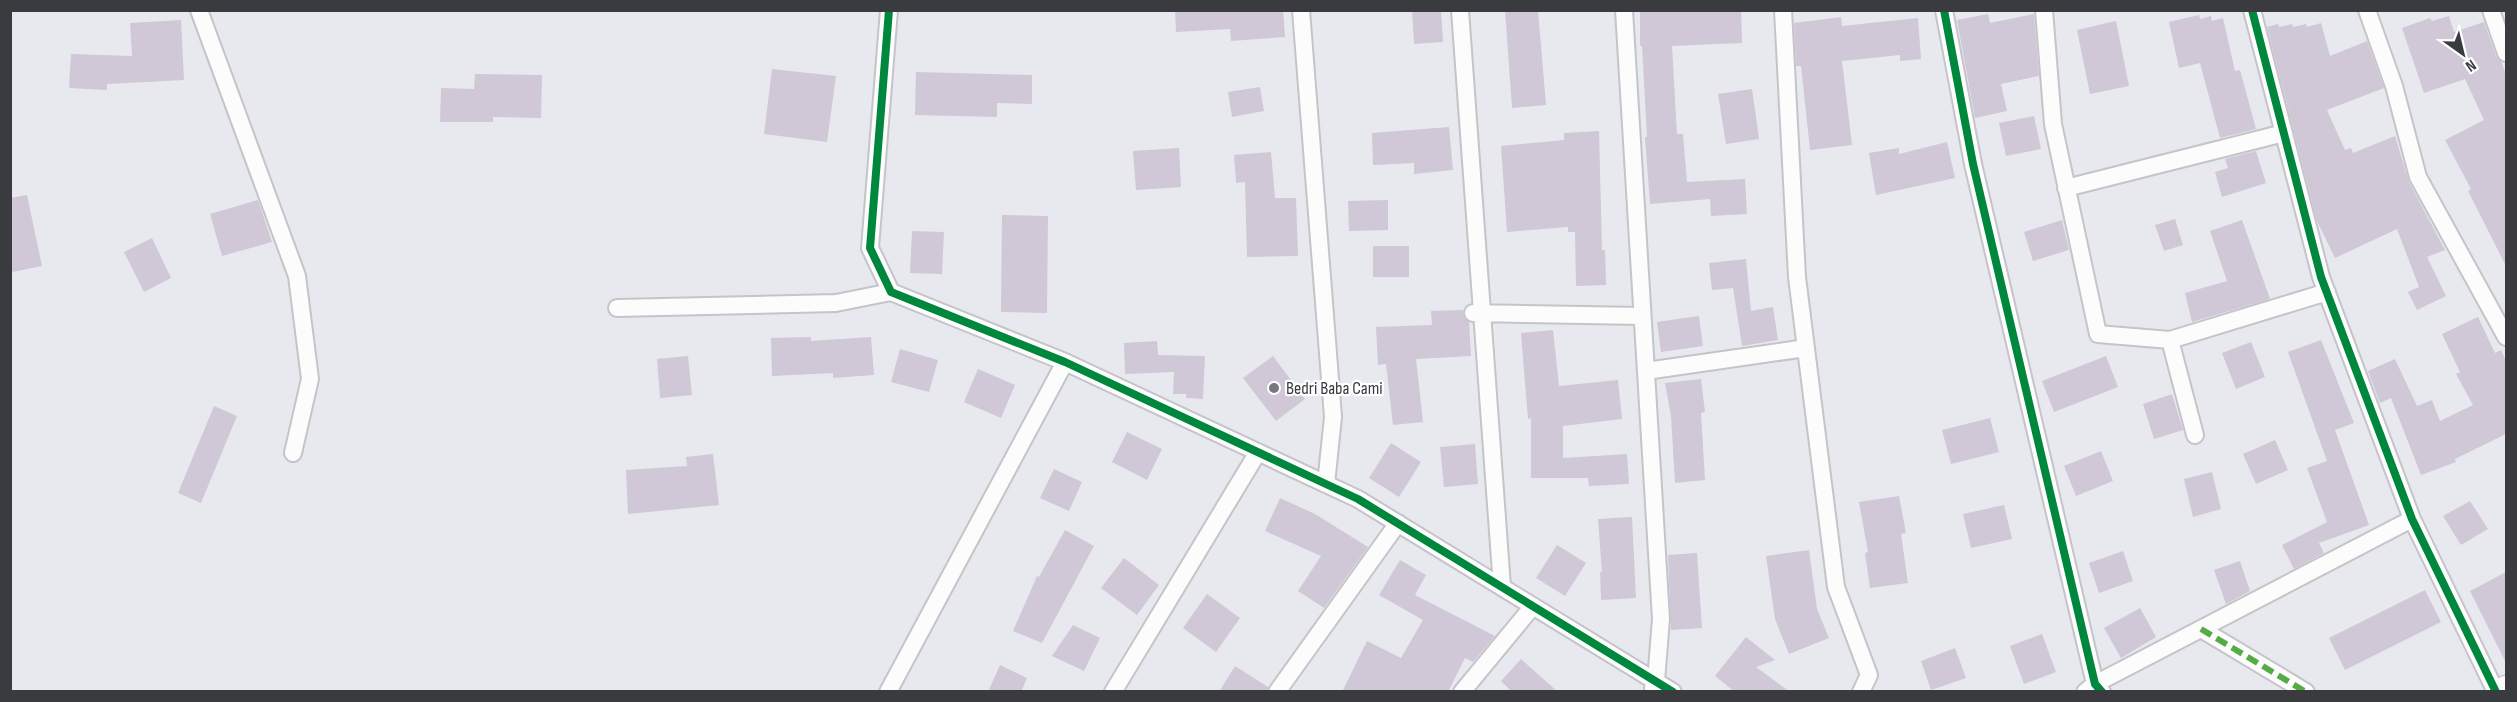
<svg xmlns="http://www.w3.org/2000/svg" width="2517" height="702" font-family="'Sofia Sans Condensed',sans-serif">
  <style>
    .building { fill: #d0c7d7 }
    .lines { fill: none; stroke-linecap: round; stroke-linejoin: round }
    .street-casing { stroke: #c4c4c9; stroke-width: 20 }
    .secondary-casing { stroke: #c4c4c9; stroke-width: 27 }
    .street { stroke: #fcfcfd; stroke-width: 16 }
    .secondary { stroke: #fcfcfd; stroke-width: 24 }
    .quiet { stroke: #55ac46; stroke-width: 6; stroke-dasharray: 12 6; stroke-linecap: butt }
    .cycleway-casing { stroke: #fff; stroke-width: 11 }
    .cycleway { stroke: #00873e; stroke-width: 8 }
    .poi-dot { fill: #77787d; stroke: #fff; stroke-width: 2 }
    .labels { text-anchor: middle; stroke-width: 4.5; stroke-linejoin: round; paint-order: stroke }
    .poi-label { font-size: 18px; fill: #3a3b3f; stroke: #fff; text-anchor: start }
  </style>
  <rect width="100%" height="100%" fill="#e8e9ef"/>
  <path class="building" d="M1175,10H1283L1285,37L1231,41L1230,29L1176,32Z
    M1412,10H1441L1443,42L1414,44Z
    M1505,10H1538L1546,105L1512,108Z
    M1640,10H1741L1742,43L1672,46L1677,134H1683L1687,182L1745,179L1747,214L1711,216L1710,199L1650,204L1645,137H1647L1642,46H1640Z
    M1988,14L1990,23L2034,14L2039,76L2001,84L2007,111L1975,118L1957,20Z
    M2199,15L2200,19L2211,16L2212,21L2223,18L2235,71L2240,70L2256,129L2220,138L2200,63L2179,68L2169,22Z
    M2449,16L2454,32L2484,22L2496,56L2502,63L2506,75V266L2468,191L2471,189L2445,140L2484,120L2465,79L2424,93L2402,28L2430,18L2432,21Z
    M1841,17L1842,26L1918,18L1921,59L1900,61V55L1842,61L1852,145L1810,150L1801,66H1796L1794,23Z
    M181,20L184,80L107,84V90L69,88L71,54L132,56L130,23Z
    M2116,21L2129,86L2090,94L2077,30Z
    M2321,23L2330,56L2367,41L2384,88L2327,110L2345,150L2351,148L2353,153L2395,136L2409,182L2445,250L2427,257L2446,296L2417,310L2408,292L2419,287L2397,229L2335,258L2317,221L2267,27L2278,24L2279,27L2292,24L2293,27L2306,24L2307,27Z
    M772,69L836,76L827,142L764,134Z
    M916,72L1032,75V104L997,103V117L915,115Z
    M475,74L542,75L541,118L493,117V122H440L441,88L474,89Z
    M1260,87L1264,111L1232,117L1228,92Z
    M1752,89L1759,139L1726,144L1718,94Z
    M2034,116L2041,149L2006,156L1999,123Z
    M1449,127L1453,170L1414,174V163L1373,165L1372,133Z
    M1599,131L1602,250H1605L1606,285L1576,286L1575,232H1568V227L1507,232L1501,146L1564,140V133Z
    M1947,142L1955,178L1876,195L1869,153L1899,148V154Z
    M1179,148L1181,187L1136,190L1133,151Z
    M2256,151L2266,183L2222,197L2215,172L2228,168L2225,159Z
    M1271,152L1275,198H1296L1298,256L1247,257L1245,182L1236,183L1234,155Z
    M27,195L42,266L12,272L10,198Z
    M258,200L272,242L222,256L210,214Z
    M1388,200V230L1349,231L1348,201Z
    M1002,215L1048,216L1047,313L1001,312Z
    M2175,219L2183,245L2164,251L2155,225Z
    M2062,220L2069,250L2033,261L2024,232Z
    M2242,220L2270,299L2192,322L2185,293L2227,281L2210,231Z
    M912,231L944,232L942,274L910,273Z
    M152,238L171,278L144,292L124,252Z
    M1373,246H1409V277H1373Z
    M1746,259L1751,311L1773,307L1778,340L1742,346L1733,288L1712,290L1709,263Z
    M1463,310L1464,318L1469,322L1471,356L1416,359L1423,422L1393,425L1386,364L1378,365L1376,327L1432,325L1431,311Z
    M1699,316L1703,346L1661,352L1657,322Z
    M2478,317L2495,353L2501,350L2506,361V434L2455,459L2456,462L2421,475L2391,398L2380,403L2368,371L2395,359L2417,406L2432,400L2440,421L2473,405L2456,374L2460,372L2442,334Z
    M1553,330L1559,386L1618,380L1622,419L1563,426V458L1627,454L1629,484L1589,486L1588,478H1531V418L1528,419L1521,333Z
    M811,337V341L871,337L874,375L833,378V373L772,376L771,338Z
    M2321,340L2354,423L2335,430L2369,525L2319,543L2324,553L2294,569L2282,545L2327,522L2307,468L2327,461L2288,352Z
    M1157,341L1158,355L1205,356L1203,399L1186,398V394H1173L1174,372L1125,374L1124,343Z
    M2251,342L2265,377L2236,389L2222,353Z
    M900,349L938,360L929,392L891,382Z
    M688,356L692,395L660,398L657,359Z
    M1273,356L1305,399L1276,421L1243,378Z
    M2106,356L2118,387L2054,412L2042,381Z
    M978,369L1015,385L1001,418L964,402Z
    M1701,379L1705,412L1701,413L1705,480L1675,483L1671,416L1665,383Z
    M2172,394L2183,430L2154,439L2143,404Z
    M214,406L237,416L201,503L178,493Z
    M1990,418L1999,452L1951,464L1942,430Z
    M1127,432L1162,449L1147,480L1112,462Z
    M2275,440L2288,470L2256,484L2243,454Z
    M1391,443L1421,462L1399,497L1369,478Z
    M1475,444L1478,484L1444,487L1440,447Z
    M2101,451L2113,481L2076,496L2064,466Z
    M713,454L719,505L628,514L626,470L687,466L686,457Z
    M1054,469L1082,482L1069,511L1040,498Z
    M2212,472L2221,509L2193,517L2184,479Z
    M1899,496L1906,533L1901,534L1908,583L1870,588L1865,553L1868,552L1859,502Z
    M1280,498L1315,514L1368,547L1324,608L1298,591L1321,556L1265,531Z
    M2470,501L2488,529L2461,545L2443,516Z
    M2004,505L2012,539L1971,548L1963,514Z
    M1632,517L1636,598L1601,600L1600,571L1602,573L1598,519Z
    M1065,530L1094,546L1042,643L1013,631L1037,576L1039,577Z
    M1557,545L1586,563L1565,596L1536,578Z
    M1809,550L1817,609L1829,638L1789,654L1775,619L1766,556Z
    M2123,551L2133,581L2099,593L2089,563Z
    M1697,553L1702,628L1671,630L1668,555Z
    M1124,558L1159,585L1137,615L1101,588Z
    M1400,560L1426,575L1415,595L1495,636L1473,662L1465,658L1448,692H1342L1367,641L1401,658L1423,620L1379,595Z
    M2240,561L2250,591L2226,604L2214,570Z
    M2506,572V663L2470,591Z
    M2425,590L2441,622L2345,670L2329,638Z
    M1207,594L1240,618L1216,652L1183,628Z
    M2140,608L2156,637L2121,658L2104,628Z
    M1073,625L1100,638L1084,671L1052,656Z
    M2042,634L2056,672L2024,684L2010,646Z
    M1746,637L1775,660L1756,667L1790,692H1735L1715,676Z
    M1955,648L1966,678L1931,690L1921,661Z
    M1521,659L1558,692H1512L1501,681Z
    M1000,665L1027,678L1021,692H988Z
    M1235,666L1268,687L1267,692H1219Z"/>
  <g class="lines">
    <defs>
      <path id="street" d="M199,10L297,276L310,379L293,453
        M889,10L870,248L891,292L1065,362L1358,499L1673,692
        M1301,10L1333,417L1326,484
        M1460,10L1502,587
        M1624,10L1661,619L1656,681L1653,688
        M1783,10L1797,277L1836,587L1869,675L1861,692
        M1944,10L1973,164L2095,684L2102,692
        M2044,10L2053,124L2098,334L2170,340L2327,292
        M2252,10L2321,277L2412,519L2496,692
        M2367,10L2394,86L2418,177L2506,337
        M2491,10L2506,53
        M2066,188L2284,133
        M617,308L836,303L891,292
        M1473,313L1642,316
        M2170,340L2195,435
        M1646,371L1806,348
        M2201,629L2306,692
        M888,692L1065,362
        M1113,692L1258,452
        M1277,692L1398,523
        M1462,692L1533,606
        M2085,692L2095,684L2412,519"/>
      <path id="secondary" d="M2504,692L2506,688"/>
    </defs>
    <use href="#street" class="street-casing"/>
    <use href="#secondary" class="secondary-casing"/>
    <use href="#street" class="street"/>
    <use href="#secondary" class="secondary"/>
    <path class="quiet" d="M2201,629L2306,692"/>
    <defs>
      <path id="cycleway" d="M889,10L870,248L891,292L1065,362L1358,499L1673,692
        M1944,10L1973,164L2095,684L2102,692
        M2252,10L2321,277L2412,519L2496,692"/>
    </defs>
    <use href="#cycleway" class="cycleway-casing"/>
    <use href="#cycleway" class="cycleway"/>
  </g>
  <circle class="poi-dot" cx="1274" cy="388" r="6"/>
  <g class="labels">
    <g class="poi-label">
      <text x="1286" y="394">Bedri Baba Cami</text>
    </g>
  </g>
  <rect width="2517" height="702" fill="none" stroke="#3a3b3f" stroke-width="24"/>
  <g transform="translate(2463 54) rotate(146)" stroke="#ffffff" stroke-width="4.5" paint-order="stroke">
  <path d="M0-4.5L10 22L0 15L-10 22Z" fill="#3a3b3f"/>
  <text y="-9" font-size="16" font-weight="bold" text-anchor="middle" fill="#3a3b3f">N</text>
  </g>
</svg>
